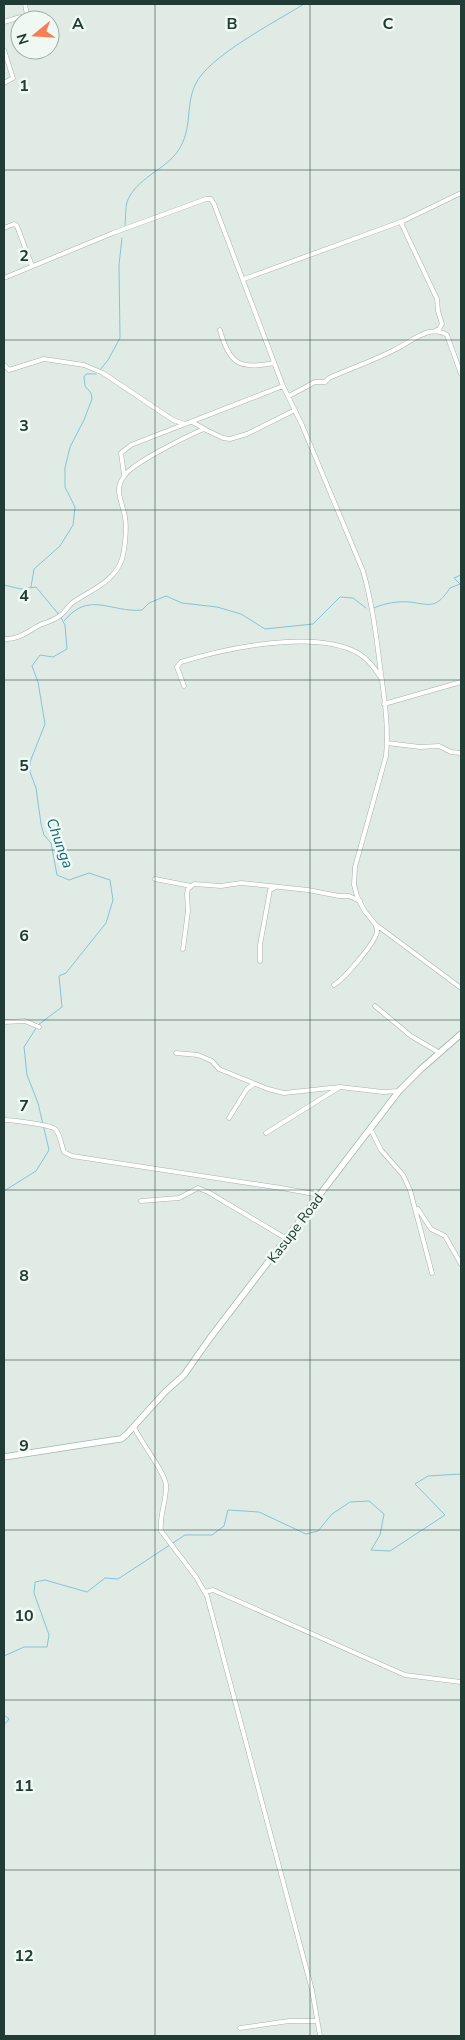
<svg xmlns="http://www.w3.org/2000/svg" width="465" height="2040" font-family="'Nunito Sans',sans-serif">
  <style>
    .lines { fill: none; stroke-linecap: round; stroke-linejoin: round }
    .stream { stroke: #85c5d3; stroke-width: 1 }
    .street-casing { stroke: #a3b3ad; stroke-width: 5 }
    .secondary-casing { stroke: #9eb8af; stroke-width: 7 }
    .street { stroke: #fff; stroke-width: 4 }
    .secondary { stroke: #fff; stroke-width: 5.5 }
    .grid { fill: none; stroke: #203c35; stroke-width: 1; stroke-opacity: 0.55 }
    .labels { text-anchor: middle; stroke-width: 5; stroke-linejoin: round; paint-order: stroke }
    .street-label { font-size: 14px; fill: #203c35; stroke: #f0f8f4 }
    .water-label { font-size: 15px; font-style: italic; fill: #18687a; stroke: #f0f8f4 }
    .grid-label { font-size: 16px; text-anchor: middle; font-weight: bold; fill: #203c35; stroke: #f0f8f4; stroke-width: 5; stroke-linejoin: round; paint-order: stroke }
  </style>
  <rect width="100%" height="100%" fill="#e0ebe6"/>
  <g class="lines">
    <path class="stream" d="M125,225C126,218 125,209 127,202C136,178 165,170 178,151C193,128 185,108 195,85C207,57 277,21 304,4
      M100,370L108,360L120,338L119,265L122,238
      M4,585L21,589L36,587L60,616L65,625L67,649L53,657L40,655L32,666L38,682L45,724L30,762V772L36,788L41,824L44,835L51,843L57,875L69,880L89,873L110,880L113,900L106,923L66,973L59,976L62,1007L38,1025L24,1047L27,1075L38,1103L49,1150L36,1171L4,1191
      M31,587L34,569L60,546L73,525L75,507L65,487V468L70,447L84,420L92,399L91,393L85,386L84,377L86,374H96
      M374,608C385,603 398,601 410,602C431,605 436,609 450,588L460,584L454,578L461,575
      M64,621C89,590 111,613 142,610L149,603L166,596L182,603L217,607L241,614L265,629L313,624L340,597L353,598L366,608
      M4,1656L24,1647H47L49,1635L34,1593L35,1582L45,1580L87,1592L105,1578L118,1579L185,1535H212L224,1526L228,1510L259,1512L306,1534L318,1531L332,1514L350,1502L369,1501L384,1514L380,1535L371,1550L390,1551L445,1515L415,1484L428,1476L461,1474
      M4,1715L9,1719L4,1725"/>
    <defs>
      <path id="street" d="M4,22L27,15L25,4
        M4,50L13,78L4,83
        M4,228L14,224L17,226L32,266
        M4,278L113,233L206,199H211L214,204L283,386L302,425L363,571C372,602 376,634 380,666C384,696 389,726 386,756L355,867L354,885L357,896L364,910L375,924L461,988
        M244,279L403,221
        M220,330C229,364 240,370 274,363
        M435,331L439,329L442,324L438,311L437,299L402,225L403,221L461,193
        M4,365L9,370L44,359L84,365L103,373L173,420L185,424
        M289,396L315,382H325L329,378C351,368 373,361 394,350C407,344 415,336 429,332C435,331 442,331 447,335L461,374
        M192,422L205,429
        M124,475L121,453L131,445L283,386
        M4,639C20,640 29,630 42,624C49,622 55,620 62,614C66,611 68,606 72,603C90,590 114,583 122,559C125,548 127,528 125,517C122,500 113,490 125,475C133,463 189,435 204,429L223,438L230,439L247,434L295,410
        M184,686L177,667L181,662C226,648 314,629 358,653C368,659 375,668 381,678
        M384,704L461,682
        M387,743L420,747L439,746L451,752L461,753
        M155,879L191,886
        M183,949L188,911L187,894L188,889L194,884L221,886L241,883L308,890L339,896H349L360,901
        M260,961V945L270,890L276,887
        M334,985C344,979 375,943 377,932C377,928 377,927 375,924
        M375,1006L411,1036L440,1053
        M4,1022L25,1021L39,1027
        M176,1053L198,1055L212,1061L219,1069L268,1089L284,1093L340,1087
        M229,1118L247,1089L254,1084
        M4,1120C12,1120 51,1125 55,1129C61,1135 61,1145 64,1152L72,1156L281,1188L320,1195
        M371,1130L381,1150L403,1175L410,1190L432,1273
        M266,1133L340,1087L383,1092L399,1091
        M141,1201L179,1198L198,1188L208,1192L287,1239
        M418,1209L431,1229L445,1236L461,1264
        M134,1427C140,1441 165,1472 166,1485C167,1500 159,1515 161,1531L196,1577L207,1596L312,1990L320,2036
        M205,1592L213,1590L405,1675L461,1682
        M240,2028L289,2021H317"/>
      <path id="secondary" d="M4,1457L113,1440L121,1439L126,1435L165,1392L184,1375L210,1338L399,1091L421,1069L461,1034"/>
    </defs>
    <use href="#street" class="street-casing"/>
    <use href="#secondary" class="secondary-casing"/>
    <use href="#street" class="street"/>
    <use href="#secondary" class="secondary"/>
  </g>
  <path class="grid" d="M155,4V2036M310,4V2036M4,170H461M4,340H461M4,510H461M4,680H461M4,850H461M4,1020H461M4,1190H461M4,1360H461M4,1530H461M4,1700H461M4,1870H461"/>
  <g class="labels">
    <g class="street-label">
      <text transform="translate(295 1228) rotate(-53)" y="5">Kasupe Road</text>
    </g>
    <g class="water-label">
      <text transform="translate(60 843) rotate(70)" y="5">Chunga</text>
    </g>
  </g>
  <g class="grid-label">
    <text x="78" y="29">A</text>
    <text x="232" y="29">B</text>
    <text x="388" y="29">C</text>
    <text x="24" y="91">1</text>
    <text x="24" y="261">2</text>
    <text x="24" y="431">3</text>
    <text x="24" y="601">4</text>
    <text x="24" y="771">5</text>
    <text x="24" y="941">6</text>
    <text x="24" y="1111">7</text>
    <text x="24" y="1281">8</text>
    <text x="24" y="1451">9</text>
    <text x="24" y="1621">10</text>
    <text x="24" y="1791">11</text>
    <text x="24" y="1961">12</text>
  </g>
  <rect width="465" height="2040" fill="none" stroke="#203c35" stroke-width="10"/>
  <g transform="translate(35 35) rotate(252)"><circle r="24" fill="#f0f8f4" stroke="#9dada8"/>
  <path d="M0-4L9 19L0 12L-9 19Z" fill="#f77e52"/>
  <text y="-8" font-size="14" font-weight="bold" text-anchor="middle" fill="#203c35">N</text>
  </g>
</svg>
